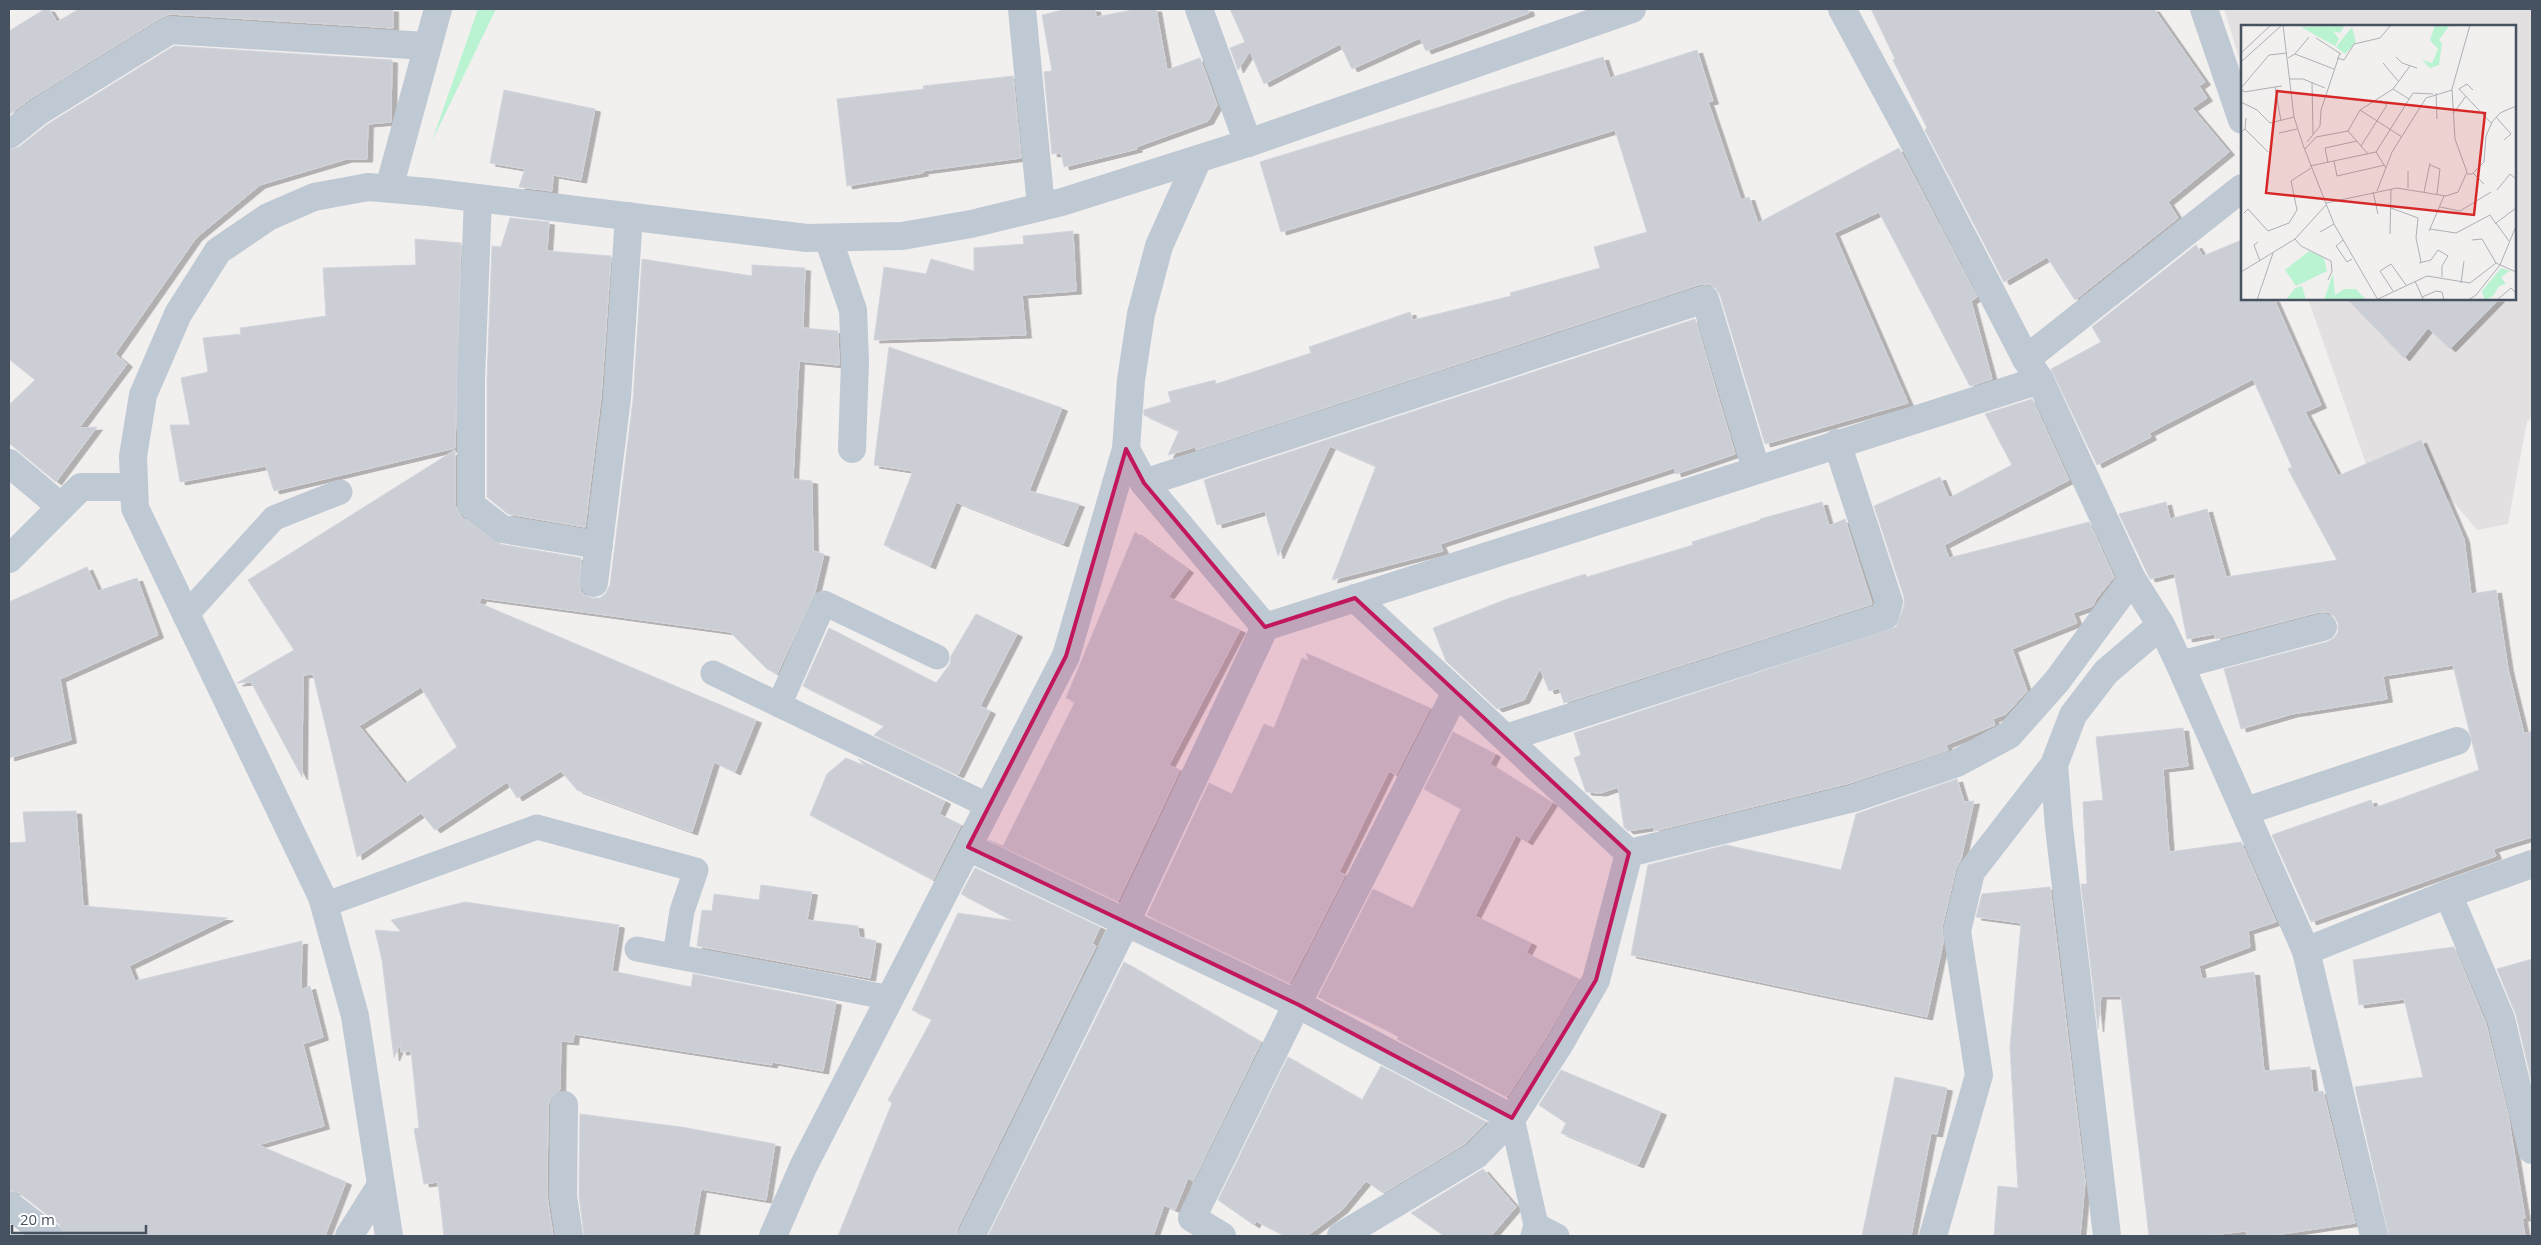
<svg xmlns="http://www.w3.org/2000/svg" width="2541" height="1245" font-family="'Open Sans',sans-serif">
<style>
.education{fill:#e3e0e1}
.green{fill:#baf3d2}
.building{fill:#cbced5;stroke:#d3d5dc;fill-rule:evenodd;filter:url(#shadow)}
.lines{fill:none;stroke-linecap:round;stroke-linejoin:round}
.service{stroke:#bfc9d3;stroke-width:25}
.minor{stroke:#bfc9d3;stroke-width:28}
.tertiary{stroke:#bfc9d3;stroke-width:28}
.marked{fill:#c2185b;fill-opacity:0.2;stroke:#c2185b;stroke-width:4;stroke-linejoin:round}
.inset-road{fill:none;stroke:#adb0b5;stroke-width:1}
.view{fill:#d62828;fill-opacity:0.15;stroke:#d62828;stroke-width:2.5}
.inset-edge{fill:none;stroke:#46525f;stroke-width:2.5}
</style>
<defs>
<filter id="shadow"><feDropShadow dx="5.5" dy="3" stdDeviation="0" flood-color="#0004"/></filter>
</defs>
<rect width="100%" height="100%" fill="#f2efef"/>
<polygon class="education" points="2224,9 2532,9 2532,418 2527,421 2508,524 2477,530 2450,498 2386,521 2308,299 2515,299 2515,26 2242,26 2242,67"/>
<polygon class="green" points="478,9 496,9 432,141"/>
<g class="building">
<polygon points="45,9 49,9 57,22 79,9 393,9 393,28 170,14 162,17 31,98 9,115 9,31"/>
<polygon points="1067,9 1095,9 1096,17 1137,9 1156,9 1167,70 1200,58 1217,105 1208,121 1136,147 1137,149 1064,167 1061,153 1052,154 1044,72 1052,71 1042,15"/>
<polygon points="1230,9 1528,9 1529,13 1426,51 1420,38 1352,69 1340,44 1264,84 1250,51 1238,70 1230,48 1245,42"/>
<polygon points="1871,9 2154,9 2205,82 2199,86 2207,98 2192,108 2229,152 2168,202 2178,218 2075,300 2047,257 2004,282 1925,130 1927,128 1893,60 1895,59"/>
<polygon points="174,46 392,60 391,122 368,124 367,159 347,159 260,185 196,238 115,354 127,364 79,428 97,427 56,482 9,443 9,405 35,380 9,359 9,150 19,147 48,124"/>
<polygon points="1697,50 1713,101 1708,102 1741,200 1749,197 1758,223 1899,148 1977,297 1971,301 1992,379 1970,386 1879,212 1834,233 1908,403 1765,444 1720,295 1715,287 1709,284 1701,284 1196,450 1195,447 1168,455 1179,431 1144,415 1144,410 1171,402 1168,392 1215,380 1216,384 1311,353 1309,347 1410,312 1413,320 1511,296 1510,293 1600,268 1594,247 1647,232 1615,130 1281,232 1260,162 1603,57 1610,78"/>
<polygon points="1013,76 1021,158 922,171 923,173 847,186 837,99 924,89 923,86"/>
<polygon points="504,90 595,109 581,180 553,175 552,191 519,187 525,169 490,163"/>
<polygon points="510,218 549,222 547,251 611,256 601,397 585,527 508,514 487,497 487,379 492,246 501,247"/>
<polygon points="1073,231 1076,291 1022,295 1026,335 874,340 884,267 926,274 931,259 974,271 974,248 1024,244 1023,236"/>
<polygon points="415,239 461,243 455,448 274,491 266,466 180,482 170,425 190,425 181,378 208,372 203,338 241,334 240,328 326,316 323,268 416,265"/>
<polygon points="2242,240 2242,299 2274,299 2321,405 2305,412 2338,476 2421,440 2464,539 2471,594 2496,590 2508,669 2524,734 2532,731 2532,837 2493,849 2496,856 2311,922 2272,835 2371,800 2374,808 2479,770 2453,665 2383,676 2387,699 2292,714 2241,729 2224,669 2327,642 2334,638 2338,632 2338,623 2334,616 2328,612 2319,612 2216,639 2214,634 2187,639 2174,573 2150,579 2119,514 2166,502 2170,519 2207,509 2226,577 2337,560 2288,469 2292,467 2253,379 2149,433 2151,437 2097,465 2051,369 2101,342 2092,327 2196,245 2203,256"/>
<path d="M642,259L752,276V265L805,268L803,328L838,331L839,365L799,361L793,479L812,481L813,551L824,554L815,592L777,674L767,669L730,632L481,598L479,603L756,720L735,772L714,762L692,832L577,790L561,771L517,798L507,782L435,830L421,813L357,857L313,674L303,675L302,777L251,682L237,683L294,650L248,580L455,450V505L461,517L499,544L581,558L580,590L584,595L592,598H600L606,593L610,585L633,400ZM421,687L457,747L405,784L359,726Z"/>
<polygon points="2347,299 2499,299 2450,349 2428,328 2404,358"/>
<polygon points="1695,319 1735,454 1676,474 1674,468 1440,544 1443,551 1332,580 1376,466 1330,446 1278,556 1265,511 1217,525 1204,480"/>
<polygon points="889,347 1062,408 1029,491 1079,504 1063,544 956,502 930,566 884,545 913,471 874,465"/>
<polygon points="2032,399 2069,480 1944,545 1949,558 2089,522 2114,577 2096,599 2093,606 2073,613 2077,623 2012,649 2027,691 2006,714 1993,719 1995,725 1946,745 1948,750 1850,783 1654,831 1654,827 1628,831 1624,827 1618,787 1601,793 1586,792 1574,758 1581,755 1574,733 1896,627 1904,606 1904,597 1874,506 1940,477 1949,498 2012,465 1985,414"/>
<polygon points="1822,502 1829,526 1845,519 1872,604 1564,703 1559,688 1549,691 1540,668 1524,700 1497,709 1446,661 1433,628 1507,599 1585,574 1587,577 1693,545 1692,542 1761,520 1760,519"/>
<polygon points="1135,532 1188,570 1168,597 1240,630 1169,765 1180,770 1118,901 989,840 1003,846 1075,702 1066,698"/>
<polygon points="87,567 98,591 137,578 158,635 60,679 71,740 9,758 9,602"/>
<polygon points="976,614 1017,634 980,706 990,711 958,775 874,735 884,726 803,686 829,628 936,683 950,664 951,656"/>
<polygon points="1306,653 1430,708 1396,775 1389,771 1339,872 1345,875 1290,983 1147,915 1209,783 1232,794 1264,724 1274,728 1302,658 1309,661"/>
<polygon points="2183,728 2188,766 2163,769 2169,852 2241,842 2276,922 2248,931 2250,947 2199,966 2202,979 2254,972 2264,1071 2310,1067 2313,1093 2323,1091 2355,1223 2269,1236 2247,1236 2246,1231 2202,1236 2149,1236 2121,996 2101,996 2098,1029 2081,884 2087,884 2083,802 2103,800 2096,737"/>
<polygon points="1453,732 1495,754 1490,764 1552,803 1527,842 1516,835 1475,916 1531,943 1526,953 1579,979 1546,1037 1507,1097 1397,1039 1399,1037 1383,1028 1318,997 1373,889 1413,908 1461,809 1424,789"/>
<polygon points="846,758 865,766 858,759 945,801 939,814 961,825 933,880 810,815 827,774"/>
<polygon points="1957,779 1964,802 1974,801 1961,859 1956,868 1942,927 1943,943 1927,1017 1631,955 1648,865 1726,845 1841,870 1856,814"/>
<polygon points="76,811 83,906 228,918 129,966 135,981 302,941 301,990 310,986 323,1037 303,1044 324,1126 258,1145 346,1182 325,1236 64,1236 59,1224 19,1193 9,1190 9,843 26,842 23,812"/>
<polygon points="975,868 1100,927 1092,944 1096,946 957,1229 956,1236 838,1236 892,1103 888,1100 932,1019 912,1010 958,913 1013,921 961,894"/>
<polygon points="761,885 812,892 807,920 858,926 859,937 876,941 870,978 697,946 702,910 712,911 714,894 759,900"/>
<polygon points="2050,887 2085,1182 2080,1236 1994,1236 1998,1186 2018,1188 2010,1048 2021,923 1976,917 1982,894"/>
<polygon points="465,902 619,925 612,971 691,987 693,974 836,1002 823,1071 772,1062 772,1065 574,1034 573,1042 561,1041 560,1090 551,1097 548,1105 547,1196 553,1236 444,1236 438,1182 424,1184 414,1129 419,1128 411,1051 401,1052 400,1044 394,1058 382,960 375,930 401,932 391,920"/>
<polygon points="2454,947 2486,1024 2508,1115 2525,1218 2522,1218 2525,1236 2389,1236 2355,1087 2423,1077 2404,999 2359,1005 2353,960"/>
<polygon points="2532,959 2532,1083 2516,1015 2497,969"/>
<polygon points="1124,962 1261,1042 1193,1181 1188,1178 1175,1210 1164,1205 1153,1236 988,1236"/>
<polygon points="1288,1057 1362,1100 1381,1066 1486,1122 1466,1143 1383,1193 1366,1181 1342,1210 1307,1236 1285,1236 1256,1221 1254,1225 1218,1200"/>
<polygon points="1561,1070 1661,1112 1638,1165 1561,1133 1566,1123 1539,1105"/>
<polygon points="1895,1077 1947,1088 1937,1134 1931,1133 1911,1236 1862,1236"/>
<polygon points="580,1114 681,1127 775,1144 766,1200 701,1189 693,1236 584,1236 579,1195"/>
<polygon points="1483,1169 1516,1207 1491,1236 1444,1236 1411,1213"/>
</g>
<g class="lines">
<g class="service">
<polyline points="185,616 274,518 340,492"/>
<polyline points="713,673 989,806"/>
<polyline points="779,705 824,603 937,657"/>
<polyline points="324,905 537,827 696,870 682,911 675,956"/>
<polyline points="637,949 891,998"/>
<polyline points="1512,1118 1536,1225 1533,1236"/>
<polyline points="1536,1225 1557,1236"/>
</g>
<g class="minor">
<polyline points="1022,9 1041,207"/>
<polyline points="1199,9 1248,143"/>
<polyline points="1842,9 1907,129 2026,359 2040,380 2132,579 2161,625 2180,665 2306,951 2374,1236"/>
<polyline points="2204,9 2242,120"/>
<polyline points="9,135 39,111 170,30 426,46"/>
<polyline points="389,188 438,9"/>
<polyline points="478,198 471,379 471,505 502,529 599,545"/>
<polyline points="828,238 853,310 855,361 852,449"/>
<polyline points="2026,359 2242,188"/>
<polyline points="1126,449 1144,483 1265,627 2040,380"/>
<polyline points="9,463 61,507"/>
<polyline points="1144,483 1705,299 1756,469"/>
<polyline points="9,559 81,487 134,487"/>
<polyline points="594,583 617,398 629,216"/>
<polyline points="1355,598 1629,853"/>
<polyline points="2180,665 2323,627"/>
<polyline points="1506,738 1885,616 1889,602 1837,443"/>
<polyline points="2054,765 2059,827 2107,1236"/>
<polyline points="2246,811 2457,741"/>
<polyline points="968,847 1297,1004 1512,1118"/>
<polyline points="2448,894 2501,1019 2532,1150"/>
<polyline points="2306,951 2448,894 2532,864"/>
<polyline points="564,1105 563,1196 569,1236"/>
<polyline points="9,1205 49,1236"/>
<polyline points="349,1236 381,1185"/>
<polyline points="773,1236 803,1167 1066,656 1126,449 1131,380 1141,314 1159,246 1198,159"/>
<polyline points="971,1236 1126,922 1265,627"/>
<polyline points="1222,1236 1192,1218 1297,1004 1456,692"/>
<polyline points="1341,1236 1476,1155 1512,1118 1559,1045 1596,980 1629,853 1854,798 1957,763 2009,735 2057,681 2132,579"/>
<polyline points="1933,1236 1979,1075 1957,931 1971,872 2054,765 2073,715 2106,672 2161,625"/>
</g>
<polyline class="tertiary" points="389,1236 355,1016 322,897 135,508 133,456 143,395 178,314 218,251 268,217 314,197 368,187 428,192 807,238 902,236 971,224 1062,202 1248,143 1632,9"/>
</g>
<path class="marked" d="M1126,449L1144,483L1265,627L1355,598L1629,853L1596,980L1512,1118L1297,1004L968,847L1066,656Z"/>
<g transform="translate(2241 25)">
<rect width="275" height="275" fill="#f2efef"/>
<path d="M104,0L99,8L92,6L98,14L94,21L60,2ZM194,0H209L198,15L201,18L198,40L189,43L181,35L191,38L197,24L189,15ZM111,2L115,17L104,29L95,22ZM68,226L83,233L86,246L55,261L44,245ZM260,243L269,246L260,252L265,259L258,261L252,271L244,275L241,266ZM92,248L94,270L103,264H115L125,275H83ZM61,261L65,275H45L54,263Z" fill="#baf3d2"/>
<path class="inset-road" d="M42,0L53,92L62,120L93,199L137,275M75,13L100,29M0,28L30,0M54,29L68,12M155,32L161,38L176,43M47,33L54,29L93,44M96,33L103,35L113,19L139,13L150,0M0,37L41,0M142,38L158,57M48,54H62L84,63M71,57L72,109M34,62L3,67L0,63L28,30L46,28M152,64L168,74M232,65L226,59L218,64L251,99M195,68L196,94M0,77L16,85L29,98L53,92M119,85L161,112M212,89L225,71M255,92L270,109L263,115M40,96L34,62L41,61M4,104L27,127M107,106L127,129M0,107L4,104L5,93M38,108L56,104M66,117L79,101L80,85L99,28M120,121L146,80L139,75M64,124L75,112L107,106L119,85L152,64L169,41M135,127L172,68L192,69M93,136L96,151L144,140M87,138L84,123L116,116M189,140L199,144L196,169M69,141L135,127L145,143M167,146V163M232,148L243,159M226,149H231L243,137L245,111L251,97L259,88L275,81M256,165L269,149L275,154M136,166L151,127L185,73L211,65M132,167L137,189M183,167L189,138M85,178L156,163L205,171L217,167L226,147L214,114L211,64L229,0M85,180L54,214L60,221L90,236L91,246L87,255M199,182L219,186L250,167M150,183L177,193L175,213L180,237M3,188L7,184L27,206L48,198L56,185L50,156L70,143M189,204L215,208L249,190L255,199M188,206L203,171M79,207L93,199M149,209L150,164M102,215L95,221L106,237L111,234M231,215L241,214L255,238M268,216L255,198L275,183M17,217L13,220L19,236M178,238L190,235L197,225L207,231L201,241V252M0,247L54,214M174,256L182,274M220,258L223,236M152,266L139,246L150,239L165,260M181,272L195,266L201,267L203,275M137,274L186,251L229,258L255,238L275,247M16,275L32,228M227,275L235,270L259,240L275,201M256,275L270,263L275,268"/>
<path class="view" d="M36,66L244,88L233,190L25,168Z"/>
<rect width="275" height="275" class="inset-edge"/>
</g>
<rect width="2541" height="1245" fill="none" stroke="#46525f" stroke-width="20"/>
<path d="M12 1225v8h134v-8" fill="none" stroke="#46525f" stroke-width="2.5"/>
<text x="20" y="1225" font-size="15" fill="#46525f" stroke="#ffffff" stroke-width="4" paint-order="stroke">20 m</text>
</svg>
